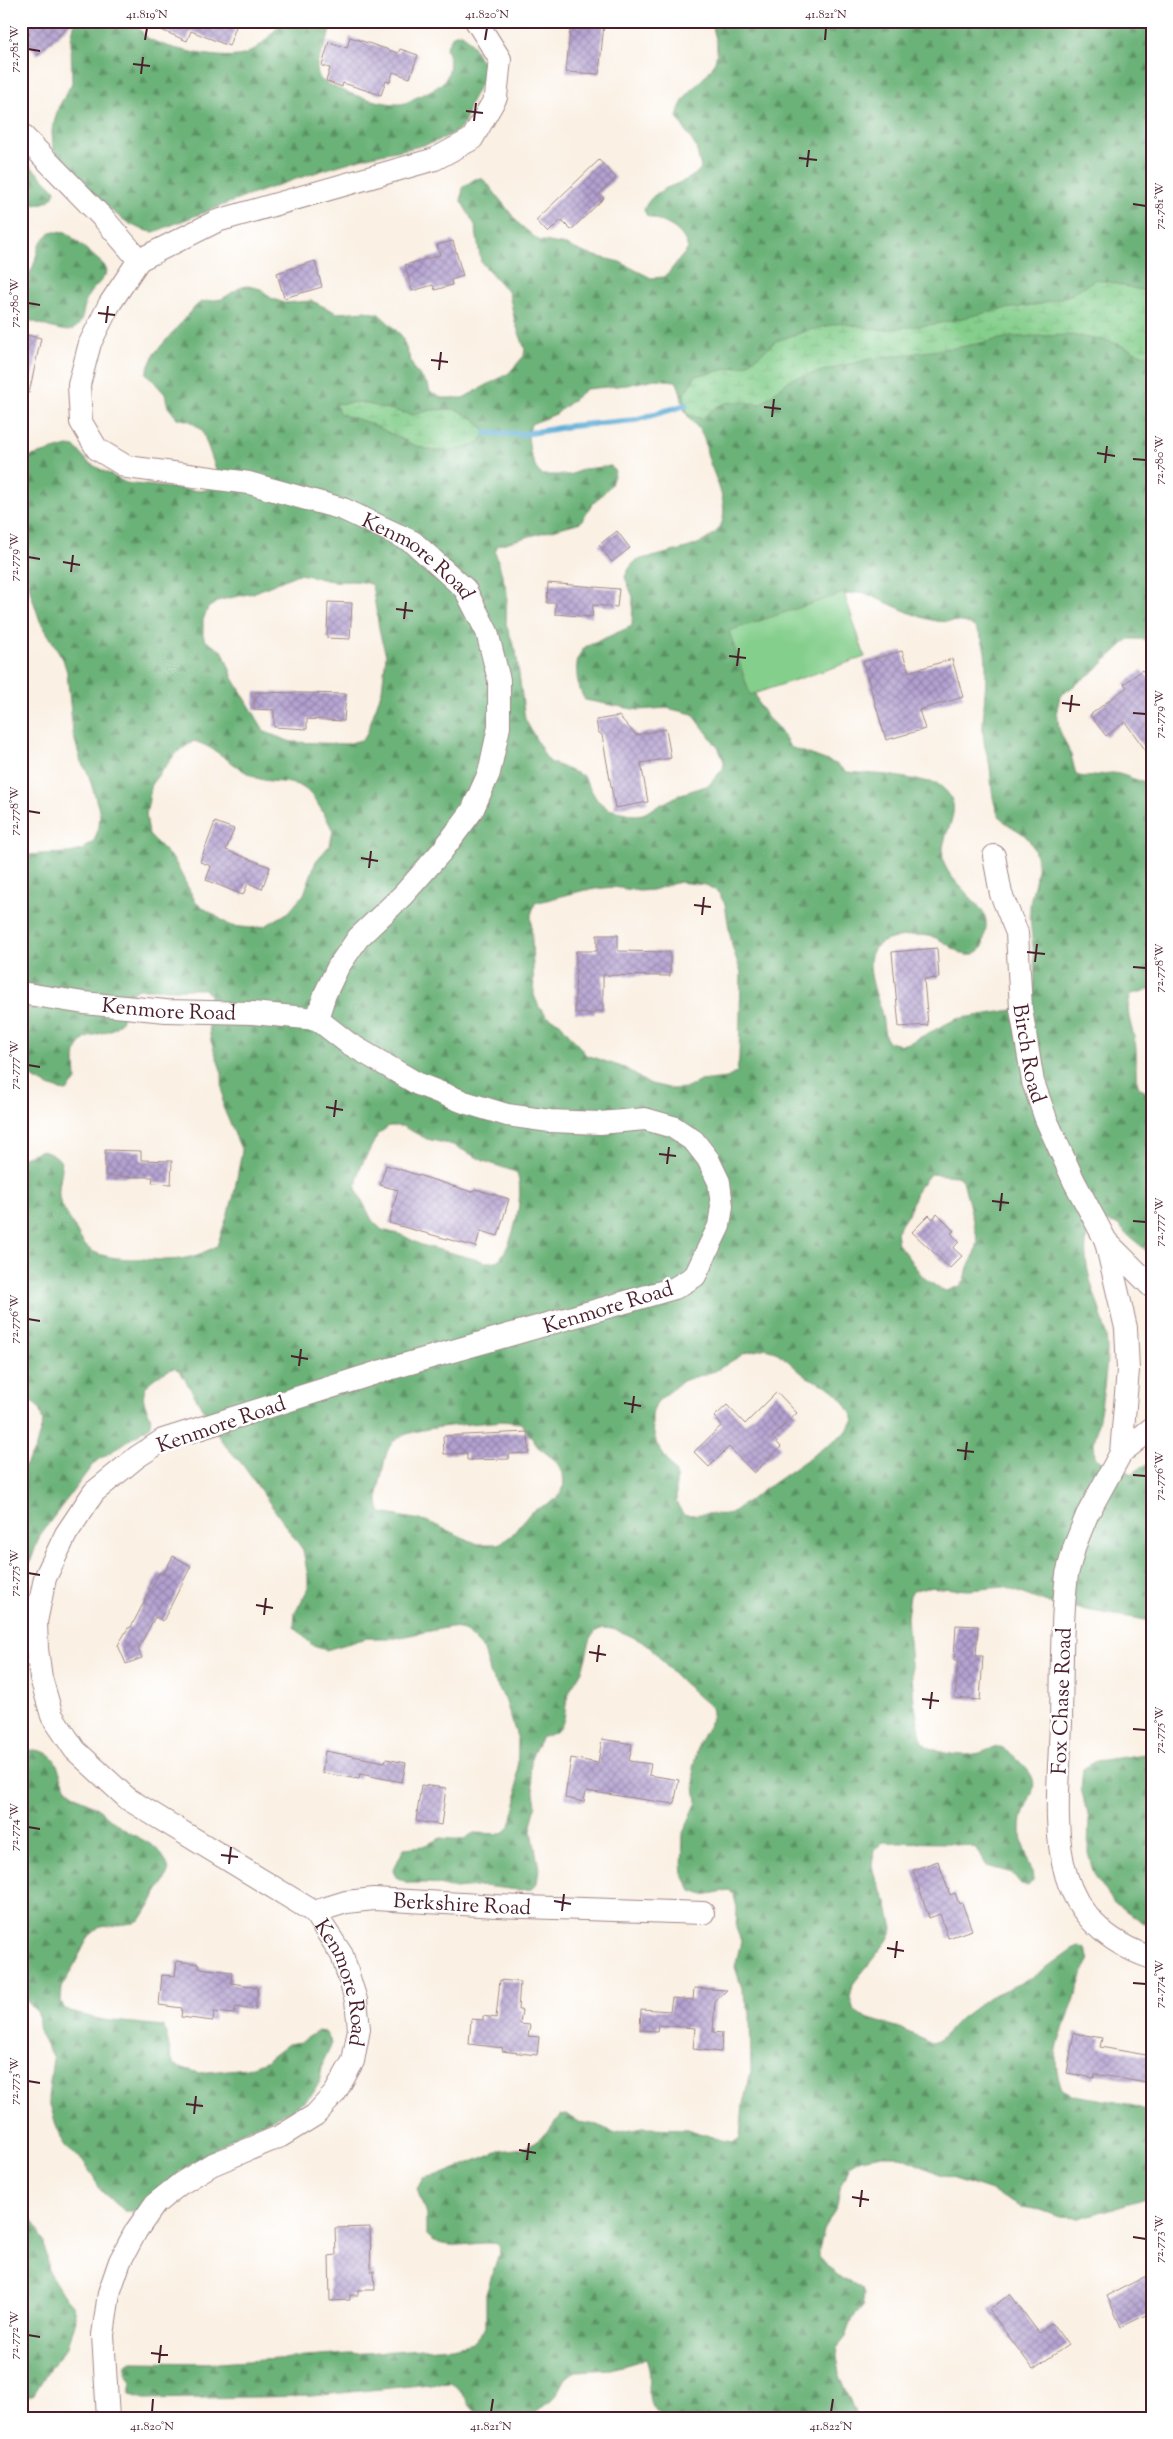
<svg xmlns="http://www.w3.org/2000/svg" width="1173" height="2439" font-family="'Sorts Mill Goudy',serif">
<style>
.forest{fill:url(#forest-firs);stroke:#5a6852;fill-rule:evenodd}
.wetland{fill:url(#wetland-marsh);stroke:#67775c}
.garden{fill:#84cf8c;stroke:#67775c}
.lines{fill:none;stroke-linecap:round;stroke-linejoin:round}
.stream{stroke:#59aad4;stroke-width:6}
.building{fill:url(#building-cross-hatch)}
.street-casing{stroke:#a28887;stroke-width:24}
.street{stroke:#fff;stroke-width:22}
.ticks{fill:none;stroke:#4a1f2b;stroke-width:2}
.labels{text-anchor:middle;stroke-width:5;stroke-linejoin:round;paint-order:stroke}
.street-label{font-size:21px;fill:#4a1f2b;stroke:#fff}
.neatline{fill:none;stroke:#4a1f2b;stroke-width:2}
.ticks-label{font-size:12px;text-anchor:middle;fill:#4a1f2b}
</style>
<defs>
<pattern id="forest-firs" width="22" height="20" patternUnits="userSpaceOnUse" patternTransform="scale(1.25)"><rect width="22" height="20" fill="#6bb278"/><path d="M5 1l3.5 6h-7zM16 11l3.5 6h-7z" fill="#5a9063"/></pattern>
<pattern id="wetland-marsh" width="20" height="14" patternUnits="userSpaceOnUse" patternTransform="scale(1.25)"><rect width="20" height="14" fill="#84cf8c"/><path d="M1 5h8M5 5V1M11 12h8M15 12V8" fill="none" stroke="#74b179"/></pattern>
<pattern id="building-cross-hatch" width="8" height="8" patternUnits="userSpaceOnUse" patternTransform="scale(1.25)"><rect width="8" height="8" fill="#b2a0d0"/><path d="M0 0l8 8M0 8l8-8" fill="none" stroke="#9382a9"/></pattern>
</defs>
<rect width="100%" height="100%" fill="#fff"/>
<filter id="ink" filterUnits="userSpaceOnUse"><feTurbulence type="fractalNoise" baseFrequency=".02" numOctaves="2"/><feDisplacementMap in="SourceGraphic" scale="10" xChannelSelector="R" yChannelSelector="G"/><feConvolveMatrix kernelMatrix="1 2 1 2 8 2 1 2 1" color-interpolation-filters="sRGB"/></filter>
<filter id="wash" filterUnits="userSpaceOnUse"><feTurbulence type="fractalNoise" baseFrequency=".0096" numOctaves="4" result="noise"/><feDisplacementMap in="SourceGraphic" scale="20" xChannelSelector="R" yChannelSelector="G"/><feGaussianBlur stdDeviation="1.12" result="paint"/><feColorMatrix in="noise" values="0 0 0 0 0 0 0 0 0 0 0 0 0 0 0 0 0 1.4 0 .05"/><feComposite in="paint" operator="in"/></filter>
<g filter="url(#wash)">
<rect width="100%" height="100%" fill="#faf0e3"/>
<g class="forest">
<path d="M75,21H135C139,27 143,35 149,39C168,49 227,62 246,54C263,46 271,34 283,21H333C329,28 329,37 326,44C320,59 312,65 321,80C338,91 378,104 398,104C404,105 413,99 419,96C444,85 456,77 446,48L453,35L460,33C470,39 471,42 476,52C478,57 482,61 484,65C488,79 474,92 470,104C465,119 466,128 448,136C421,150 389,150 360,159C290,179 222,205 154,232C118,229 81,178 56,153L53,146L52,131L58,108L72,83L71,40Z"/>
<path d="M710,21H1152V643L1142,639H1129L1094,671L1060,696L1057,709L1059,729L1071,755L1076,775C1089,780 1100,773 1113,773C1126,774 1139,784 1152,781V989L1132,994C1122,1011 1135,1031 1136,1049C1137,1063 1134,1074 1139,1088L1152,1095V1258C1143,1244 1127,1238 1119,1225L1106,1222L1088,1230C1077,1274 1107,1308 1107,1349C1107,1378 1100,1414 1094,1443L1095,1457L1100,1461L1132,1474L1152,1460V1621L1050,1604L1004,1587L968,1590L927,1587L915,1590L910,1595L907,1617L914,1701L922,1742C932,1753 960,1757 975,1754C984,1753 991,1747 1001,1747C1009,1751 1015,1757 1022,1764C1049,1789 1021,1797 1021,1829C1020,1848 1033,1863 1033,1881L1028,1886L1021,1884L1012,1873L987,1866L975,1848L969,1846L949,1843L883,1842L874,1852L872,1865L875,1878L887,1902L893,1929L887,1941L853,1984L850,1997L854,2011L869,2019L899,2028L932,2043L939,2041L960,2019L989,1997L1032,1978L1072,1949L1079,1946L1085,1949L1089,1961C1081,1974 1079,1986 1074,2001C1062,2036 1048,2050 1062,2089L1074,2095L1128,2104L1152,2112V2196L1080,2218L1060,2217L1041,2210L1021,2207L989,2190L942,2175L896,2155H882L861,2159L849,2166L841,2185L837,2205L824,2230L819,2249V2256L837,2276L856,2285L862,2289L864,2295L862,2308L853,2318L846,2337L837,2348L836,2354L839,2374L858,2418H664C637,2401 657,2382 646,2359L612,2369L576,2371L570,2374L565,2378L554,2398L537,2410L534,2418C513,2418 485,2424 471,2406C464,2397 459,2388 450,2382L311,2396L144,2399L131,2395V2382L125,2372L126,2365L132,2362L219,2363L452,2347L473,2342L486,2327V2294L500,2250L497,2244C474,2239 444,2255 426,2234V2215L417,2189L423,2178L443,2174L499,2151L526,2148L549,2131L560,2115L567,2114L578,2122L597,2125L616,2133L642,2128L688,2129L721,2140L734,2142L740,2138L743,2104L751,2072L750,2013L735,1967L741,1941L736,1928L737,1908L734,1895L729,1890L704,1895L691,1891L682,1873L683,1833L697,1802L693,1768L699,1743L712,1719V1712L710,1706C691,1690 673,1675 658,1656C649,1644 637,1639 624,1633C585,1617 592,1645 582,1670C578,1678 572,1685 569,1693C561,1716 571,1729 542,1737L532,1755L530,1770L536,1805L531,1826L539,1869L537,1883L532,1889L518,1890L484,1886L456,1889L429,1883H408L396,1877L393,1871L404,1848L423,1846L441,1838L462,1840L474,1833L500,1834L506,1831L510,1826L517,1800L518,1740L505,1699L491,1676L484,1650L464,1630L450,1627L395,1638H367L326,1650L313,1646L294,1627L295,1613L308,1589V1576L303,1550L242,1464L223,1443L180,1371L174,1368C161,1374 140,1382 144,1401C146,1412 154,1414 149,1427L94,1463L40,1535L23,1582L21,1593V1472L35,1450L43,1422L39,1408L28,1398L21,1396V1158L43,1150C74,1161 57,1173 59,1197C60,1205 67,1214 71,1221C75,1228 79,1237 84,1244C95,1259 126,1259 143,1259C173,1261 189,1261 217,1246L233,1199L242,1151L223,1107L222,1073L211,1041L209,1028L210,995L205,989H139C122,995 129,1008 121,1021C111,1039 81,1028 76,1053C74,1061 76,1072 76,1080L67,1091C56,1091 29,1078 21,1068V855L69,853L82,850L94,841L99,827L100,813L88,773L81,762L73,733L67,672L63,659L40,621L31,594L21,546V459L68,446L75,447L89,463L126,483L201,491L208,489L212,483L216,469L202,430L190,421L177,418L168,407L165,394L146,373L154,354L195,307L201,302L222,299L241,287L248,286L261,289L271,298L284,303L312,301L337,313L365,311L379,314L401,335L414,369L428,385L430,392L442,398H463L509,373L524,356L525,349L515,322L509,293L481,262L475,225L461,201L463,187L475,179L481,178L487,183L519,224L538,240L566,245L587,254L620,262L651,278L665,277L688,249C683,228 666,223 647,216L644,210C654,183 688,187 701,168L696,147L677,117C685,76 735,79 710,21ZM655,379L676,381C682,391 681,403 686,413C691,422 701,429 704,438C706,444 706,450 708,457C714,477 735,513 716,532C703,546 678,550 660,555C640,560 634,556 625,577L633,597L632,626L585,647C572,659 576,686 585,700L638,710L667,708L693,714L719,749L724,762L723,769L709,785L681,794L643,814L635,815L608,809L597,800L583,776L550,762L545,756L525,719L516,651L506,625L507,592L495,551L498,545L581,522L591,506L611,485L615,472L611,466L584,469L570,475H542L537,470L530,452L528,437L531,424L556,414L586,389L627,385ZM298,574C311,575 321,580 333,581C348,582 358,579 372,585L380,634L386,655L382,690L366,736L361,740L347,744L291,742L265,732L233,678L223,652L206,641L203,635V620L208,608L220,600L253,593ZM862,592C886,601 911,616 936,621C949,623 967,618 976,629C996,652 979,713 984,741C985,750 989,759 990,767C992,784 991,800 999,815C1008,831 1029,827 1036,856C1041,872 1030,892 1030,908C1029,934 1044,990 1025,1008L956,1019L909,1043L901,1045L888,1042C883,1034 884,1025 882,1016C879,999 860,960 877,946C888,936 923,932 936,938C946,942 956,952 966,955C973,956 978,951 983,947C983,939 987,929 986,921C985,904 947,882 943,859C939,829 973,807 936,783L888,775L847,772L836,764L790,747L779,729L767,717L759,705L739,646L836,596ZM194,741C218,748 234,768 257,778C272,784 292,779 305,789C314,795 329,822 333,831L330,845L316,861L304,894L289,912L265,926L251,928L231,926L196,903L174,860L149,835L146,815L152,783L177,752ZM679,882L706,885L718,892L725,904L732,946L741,973L739,1058L737,1072L727,1078L700,1081L687,1088L673,1089L647,1083L625,1068L586,1055L560,1023L548,1017L539,1007L534,995L531,915L535,903L585,890L613,887L639,891L652,890ZM389,1126H402L427,1139L453,1145L484,1161L516,1172C526,1189 514,1242 501,1257C497,1262 492,1262 486,1262L421,1245L402,1235L382,1230L372,1220L356,1189L359,1170L378,1134ZM930,1174L957,1176L963,1180L978,1241L975,1254L968,1267L965,1280L960,1286L946,1291L940,1289L923,1277L898,1244L896,1232L908,1214L917,1190ZM767,1348C784,1354 793,1367 807,1377C813,1380 819,1382 825,1385C840,1392 847,1405 854,1420L846,1432L731,1513C719,1516 714,1513 703,1514C695,1514 690,1516 683,1514L676,1502V1474L657,1445L652,1426V1414L657,1402L682,1381L715,1371L745,1353ZM502,1421L521,1423L538,1447L555,1460L563,1473L564,1487L557,1499L531,1512L511,1536L499,1544H478L426,1521L381,1513C375,1502 379,1485 382,1473C384,1463 386,1448 394,1441C409,1426 479,1424 502,1421Z"/>
<path d="M21,157L55,190C53,201 46,202 36,205L21,197Z"/>
<path d="M51,232H66L104,265L107,271C103,282 91,288 87,298C83,307 84,317 79,324C70,340 35,320 21,318V278C35,276 35,255 40,244C43,239 47,236 51,232Z"/>
<path d="M35,1750C65,1754 53,1775 72,1793C79,1799 90,1803 98,1809C107,1815 115,1824 125,1830C146,1843 160,1844 169,1869L164,1882L141,1919L134,1923L100,1927L89,1936L62,1988L61,2001L64,2008L70,2012L103,2020L163,2026C169,2039 168,2052 174,2065L199,2073L247,2068L266,2061L288,2044L301,2042L318,2031L325,2032L332,2043L323,2062L319,2083L312,2095L288,2112L242,2132L180,2171L138,2211H125L102,2192L84,2162L67,2149L60,2138L48,2098L53,2058L40,2033L38,2013L21,1995V1751Z"/>
<polygon points="1152,1753 1152,1928 1114,1903 1094,1874 1088,1853 1089,1818 1081,1789 1083,1769 1096,1761"/>
<polygon points="21,2203 39,2230 44,2243 48,2271 63,2295 73,2306 76,2320 68,2347 49,2369 34,2394 21,2400"/>
</g>
<g class="wetland">
<path d="M1096,279L1141,290L1152,289V358L1112,342L1071,335L1010,337L961,347L870,359L791,379L761,404C734,401 722,398 702,419L687,414L684,394L695,376L747,365L776,341L809,330L841,323L883,330L936,324L998,310L1041,304L1068,296Z"/>
<polygon points="359,402 413,415 431,410 455,409 475,419 486,433 478,444 453,451 434,451 416,446 367,422 340,414 335,404"/>
</g>
<polygon class="garden" points="844,593 865,657 750,695 729,631"/>
<g class="lines">
<polyline class="stream" points="486,433 525,434 571,426 635,420 686,405"/>
</g>
<g id="blocks">
<g class="building">
<polygon points="21,21 74,21 38,55 24,40 30,34 21,25"/>
<polygon points="140,21 238,21 229,46 191,31 187,41"/>
<polygon points="571,21 604,24 599,74 566,72"/>
<polygon points="350,37 398,53 400,49 418,55 410,78 393,72 390,82 386,81 381,95 343,83 342,87 326,81 330,68 322,66 329,42 347,48"/>
<polygon points="599,160 616,178 599,194 604,198 571,230 561,220 548,233 536,220"/>
<polygon points="453,241 463,276 451,280 452,285 435,290 433,285 412,291 405,265 440,255 437,245"/>
<polygon points="315,261 322,287 284,298 277,273"/>
<polygon points="21,334 41,338 29,393 21,392"/>
<polygon points="617,531 630,548 612,562 599,545"/>
<polygon points="548,583 619,589 617,607 593,605 592,617 555,614 556,603 547,603"/>
<polygon points="328,602 352,603 350,639 327,638"/>
<polygon points="902,651 909,672 952,659 963,697 919,710 925,729 886,740 863,662"/>
<polygon points="1142,670 1152,682 1152,759 1125,722 1106,736 1090,715 1127,687 1124,684"/>
<polygon points="255,692 346,694 344,721 307,719 307,729 274,727 274,710 254,709"/>
<polygon points="619,716 636,735 666,729 671,758 641,763 648,802 615,808 602,735 598,732 596,720"/>
<polygon points="215,822 234,829 226,850 270,867 262,889 248,883 243,895 206,880 211,866 200,862"/>
<polygon points="597,935 618,935 618,951 670,952 670,976 603,975 603,1011 595,1011 594,1014 575,1013 576,951 597,951"/>
<polygon points="937,948 939,978 924,979 928,1025 899,1027 892,952"/>
<polygon points="105,1150 141,1151 141,1160 172,1161 171,1184 152,1183 153,1177 105,1176"/>
<polygon points="386,1165 472,1192 475,1189 509,1199 498,1236 480,1231 476,1247 389,1223 398,1190 380,1185"/>
<polygon points="937,1214 954,1231 951,1233 959,1242 953,1248 962,1256 950,1268 912,1232 929,1215 933,1219"/>
<polygon points="777,1392 797,1413 772,1437 781,1447 754,1473 729,1447 709,1467 694,1452 722,1425 714,1417 727,1405 745,1424"/>
<polygon points="528,1432 529,1453 509,1454 509,1459 467,1460 467,1453 444,1454 443,1436"/>
<polygon points="173,1556 191,1566 163,1621 155,1617 138,1649 142,1658 126,1664 118,1645 128,1628 131,1627 159,1573 163,1575"/>
<polygon points="956,1625 978,1626 976,1656 983,1656 980,1700 955,1698 958,1660 954,1660"/>
<polygon points="602,1739 632,1744 629,1761 651,1764 649,1775 679,1780 674,1804 586,1791 584,1802 565,1798 571,1758 598,1763"/>
<polygon points="325,1751 385,1762 386,1759 406,1763 402,1782 360,1774 359,1779 322,1773"/>
<polygon points="421,1785 446,1788 441,1825 416,1821"/>
<polygon points="938,1861 950,1895 955,1893 959,1904 962,1903 972,1930 948,1938 940,1914 929,1918 913,1870"/>
<polygon points="177,1961 199,1964 199,1968 232,1972 231,1983 258,1987 255,2010 235,2007 234,2014 214,2012 213,2021 181,2017 182,2008 159,2005 162,1975 175,1976"/>
<polygon points="500,1980 520,1982 518,2010 522,2010 520,2024 530,2025 528,2036 539,2037 537,2055 502,2051 503,2048 469,2044 471,2019 483,2020 483,2016 496,2018"/>
<polygon points="694,1988 727,1990 715,2001 713,2032 722,2033 721,2052 693,2049 695,2028 658,2025 657,2031 640,2030 641,2009 670,2011 672,1998 693,2000"/>
<polygon points="1074,2033 1102,2038 1100,2047 1152,2056 1152,2084 1095,2074 1094,2078 1067,2073"/>
<polygon points="370,2227 371,2271 374,2271 375,2290 358,2290 358,2295 350,2295 350,2300 330,2301 329,2256 336,2255 335,2228"/>
<polygon points="1152,2273 1152,2312 1121,2327 1107,2296"/>
<polygon points="1010,2294 1039,2333 1052,2323 1068,2345 1033,2369 989,2310"/>
</g>
</g>
</g>
<g filter="url(#ink)">
<use href="#blocks" fill-opacity="0" stroke="#a28887" stroke-width="1"/>
<g class="lines">
<g class="street-casing">
<g id="street">
<polyline points="21,134 104,219 139,260 217,221 435,159 472,139 496,97 500,59 476,21"/>
<path id="s1" d="M139,260L109,305L90,343L79,385L81,422L97,449L127,467L249,483L343,509L413,542L465,589L487,632L499,680V727L489,773L472,811L442,851L403,895L358,938L338,967L325,994L317,1019"/>
<path id="s2" d="M994,856L1001,894L1017,933L1021,1009L1033,1082L1046,1119L1074,1181L1106,1241L1152,1287"/>
<path id="s3" d="M21,993L84,1003L166,1011L252,1013L317,1019L348,1043L418,1084L464,1102L507,1115L550,1121L600,1123L645,1119L673,1127L694,1141L708,1159L719,1182L722,1206L719,1226L695,1276L675,1288L382,1371L163,1440L137,1457L94,1492L66,1534L45,1578L36,1622L37,1649L41,1678L52,1716L75,1750L128,1799L314,1912L342,1955L356,2000L359,2029L353,2061L335,2093L315,2115L281,2136L211,2165L180,2184L155,2204L136,2231L120,2261L109,2293L103,2335L108,2418"/>
<polyline points="1106,1242 1126,1328 1128,1370 1121,1453"/>
<path d="M1152,1428L1121,1453L1087,1515L1075,1545L1067,1574C1061,1623 1062,1673 1061,1722C1058,1818 1038,1919 1152,1958"/>
<path id="s4" d="M314,1912L346,1902L374,1899L497,1906L703,1913"/>
</g>
</g>
<use href="#street" class="street"/>
</g>
</g>
<path class="ticks" d="M145,40L147,28M485,40L487,28M825,40L826,28M28,49L40,51M133,64L150,66M141,74L143,57M466,111L483,113M474,121L476,103M799,158L817,160M807,167L809,150M1133,204L1146,206M28,303L40,305M98,313L115,315M106,323L108,306M431,360L448,362M439,370L441,352M764,407L781,409M772,417L774,399M1097,453L1115,456M1133,459L1146,460M1105,463L1107,446M28,557L40,559M63,562L80,565M71,572L73,555M396,609L413,611M404,619L406,602M729,656L746,658M737,666L739,648M1062,703L1080,705M1070,712L1072,695M1133,713L1146,714M28,811L40,813M361,858L378,861M369,868L371,851M694,905L711,907M702,915L704,897M1027,952L1045,954M1035,962L1037,944M1133,967L1146,968M28,1065L40,1067M326,1107L343,1110M334,1117L336,1100M659,1154L676,1156M667,1164L669,1147M992,1201L1009,1203M1000,1211L1002,1193M1133,1221L1146,1222M28,1319L40,1321M291,1356L308,1359M299,1366L301,1349M624,1403L641,1406M632,1413L634,1396M957,1450L974,1452M965,1460L967,1442M1133,1475L1146,1476M28,1573L40,1575M256,1605L273,1608M264,1615L266,1598M589,1652L606,1655M597,1662L599,1645M922,1699L939,1701M930,1709L932,1692M1133,1729L1146,1730M28,1827L40,1829M221,1855L238,1857M229,1864L231,1847M554,1901L571,1904M562,1911L564,1894M887,1948L904,1951M895,1958L897,1941M1133,1983L1146,1984M28,2081L40,2083M186,2104L203,2106M194,2114L196,2096M519,2150L536,2153M527,2160L529,2143M852,2197L869,2200M860,2207L862,2190M1133,2237L1146,2239M28,2335L40,2337M151,2353L168,2355M159,2363L161,2345M152,2412L153,2399M491,2412L493,2399M831,2412L833,2399"/>
<g class="labels">
<g class="street-label">
<text dy="7" stroke="none"><textPath href="#s1" startOffset="554">Kenmore Road</textPath></text>
<text dy="7" stroke="none"><textPath href="#s3" startOffset="149">Kenmore Road</textPath></text>
<text dy="7" stroke="none"><textPath href="#s2" startOffset="202">Birch Road</textPath></text>
<text transform="translate(608 1307) rotate(-17)" y="7">Kenmore Road</text>
<text transform="translate(221 1424) rotate(-19)" y="7">Kenmore Road</text>
<text transform="translate(1061 1701) rotate(-88)" y="7">Fox Chase Road</text>
<text dy="7" stroke="none"><textPath href="#s4" startOffset="150">Berkshire Road</textPath></text>
<text dy="7" stroke="none"><textPath href="#s3" startOffset="2146">Kenmore Road</textPath></text>
</g>
</g>
<rect width="1173" height="2439" fill="none" stroke="#fff" stroke-width="55"/>
<rect x="28" y="28" width="1118" height="2384" class="neatline"/>
<g class="ticks-label">
<text x="147" y="18">41.819°N</text>
<text x="487" y="18">41.820°N</text>
<text x="826" y="18">41.821°N</text>
<text transform="translate(14 49) rotate(-90)" y="4">72.781°W</text>
<text transform="translate(1159 206) rotate(-90)" y="4">72.781°W</text>
<text transform="translate(14 303) rotate(-90)" y="4">72.780°W</text>
<text transform="translate(1159 460) rotate(-90)" y="4">72.780°W</text>
<text transform="translate(14 557) rotate(-90)" y="4">72.779°W</text>
<text transform="translate(1159 714) rotate(-90)" y="4">72.779°W</text>
<text transform="translate(14 811) rotate(-90)" y="4">72.778°W</text>
<text transform="translate(1159 968) rotate(-90)" y="4">72.778°W</text>
<text transform="translate(14 1065) rotate(-90)" y="4">72.777°W</text>
<text transform="translate(1159 1222) rotate(-90)" y="4">72.777°W</text>
<text transform="translate(14 1319) rotate(-90)" y="4">72.776°W</text>
<text transform="translate(1159 1476) rotate(-90)" y="4">72.776°W</text>
<text transform="translate(14 1573) rotate(-90)" y="4">72.775°W</text>
<text transform="translate(1159 1730) rotate(-90)" y="4">72.775°W</text>
<text transform="translate(14 1827) rotate(-90)" y="4">72.774°W</text>
<text transform="translate(1159 1984) rotate(-90)" y="4">72.774°W</text>
<text transform="translate(14 2081) rotate(-90)" y="4">72.773°W</text>
<text transform="translate(1159 2239) rotate(-90)" y="4">72.773°W</text>
<text transform="translate(14 2335) rotate(-90)" y="4">72.772°W</text>
<text x="152" y="2430">41.820°N</text>
<text x="491" y="2430">41.821°N</text>
<text x="831" y="2430">41.822°N</text>
</g>
</svg>
